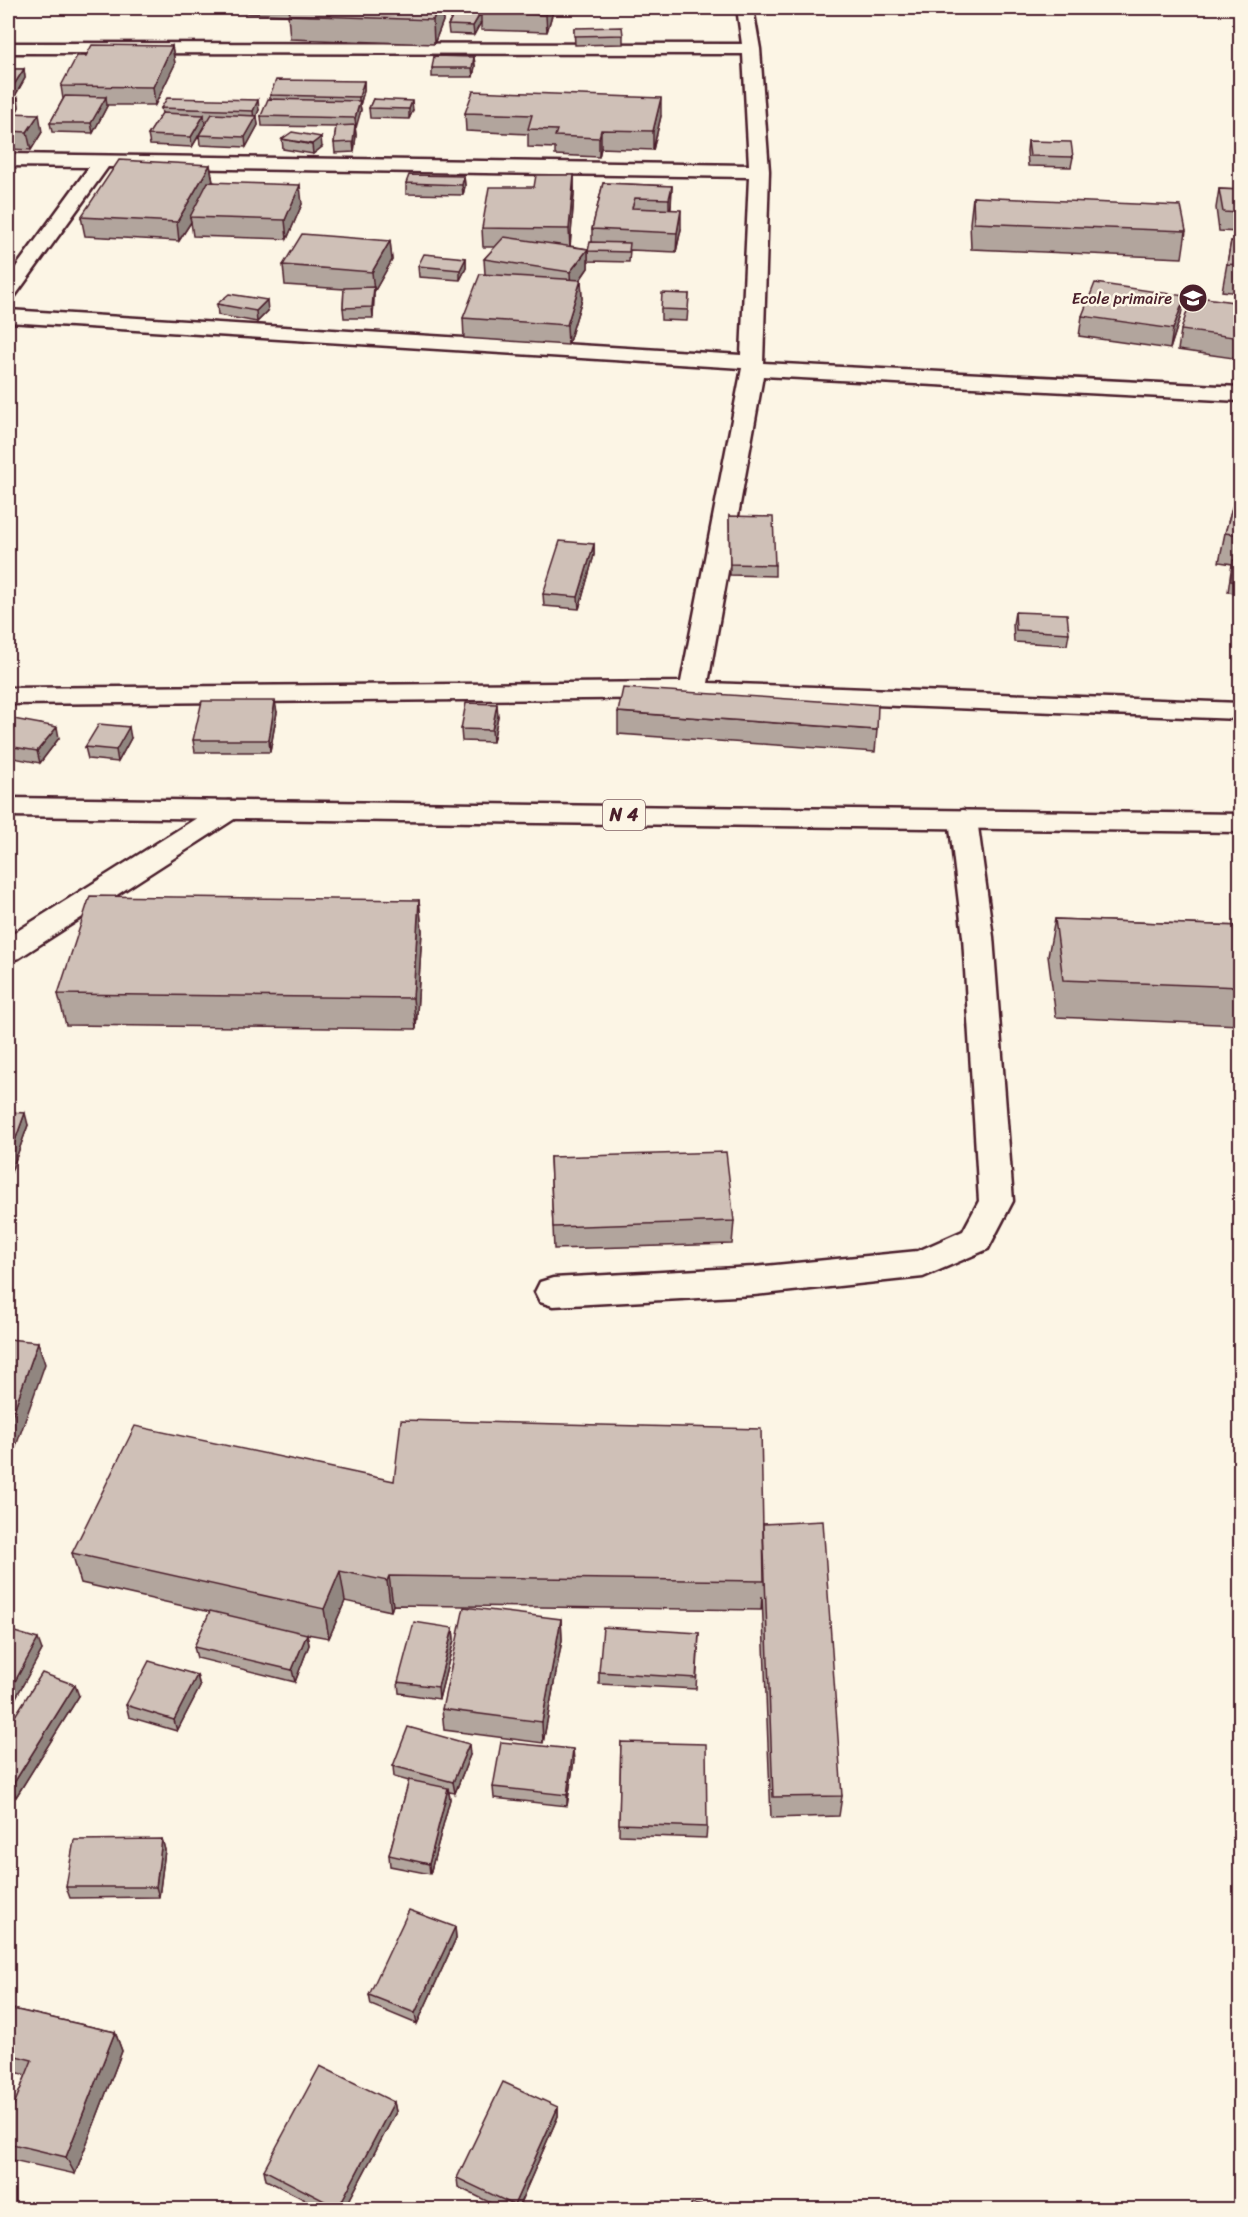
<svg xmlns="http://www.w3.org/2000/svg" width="1248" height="2217" font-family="Sriracha,sans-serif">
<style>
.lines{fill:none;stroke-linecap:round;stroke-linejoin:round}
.minor-casing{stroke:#4a1f2b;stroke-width:5}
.highway-casing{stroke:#4a1f2b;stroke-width:5}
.minor{fill:#fcf5e5;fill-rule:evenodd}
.highway{fill:#fcf5e5;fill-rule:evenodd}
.wall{fill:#b2a59d;stroke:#4a1f2b;stroke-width:1.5}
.shaded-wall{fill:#918680;stroke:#4a1f2b;stroke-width:1.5}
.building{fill:#cfc0b7;stroke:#4a1f2b;stroke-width:1.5}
.labels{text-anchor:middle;stroke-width:5;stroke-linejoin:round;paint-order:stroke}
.far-poi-label{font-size:16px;fill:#4a1f2b;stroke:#fcf5e5;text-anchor:end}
.shield{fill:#fcf5e5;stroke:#7f5f63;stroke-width:1.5}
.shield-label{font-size:18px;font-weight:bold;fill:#4a1f2b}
</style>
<rect width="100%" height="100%" fill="#fcf5e5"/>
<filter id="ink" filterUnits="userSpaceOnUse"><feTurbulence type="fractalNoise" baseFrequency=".0167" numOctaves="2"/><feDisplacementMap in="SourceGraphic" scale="12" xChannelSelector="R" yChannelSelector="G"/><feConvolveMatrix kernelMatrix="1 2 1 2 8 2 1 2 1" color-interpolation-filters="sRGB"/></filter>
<g filter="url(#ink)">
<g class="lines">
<g class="minor-casing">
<g id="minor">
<polygon points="737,8 753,8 760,49 769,171 763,363 1240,387 1240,401 763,376 708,683 1240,703 1240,719 693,698 8,704 8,688 681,682 742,368 8,322 8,310 741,355 749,177 108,167 15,296 8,298 8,278 89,167 8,166 8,154 749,165 743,54 8,53 8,43 742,44"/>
<polygon points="229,801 239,804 243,810 239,816 19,958 8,961 8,937 219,804"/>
<polygon points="963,810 973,813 977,819 993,937 1013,1201 988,1249 923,1277 754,1295 553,1306 540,1302 535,1292 540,1282 553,1278 754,1267 918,1251 963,1231 979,1201 963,937 949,819 953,813"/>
</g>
</g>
<g class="highway-casing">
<polygon id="highway" points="8,798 1240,814 1240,832 8,816"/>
</g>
<use href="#minor" class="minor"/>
<use href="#highway" class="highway"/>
</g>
<g class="wall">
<polygon points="214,8 448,8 434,44 290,39 288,15 215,12"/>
<polygon points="458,8 554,8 547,32 481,30 481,22 474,35 449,34 448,25"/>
<polygon points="574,28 623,35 623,44 575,45"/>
<polygon points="172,46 175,64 155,105 107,105 107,106 93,133 52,132 50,123 63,99 61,86 86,56"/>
<polygon points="474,57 475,66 473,77 432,77 432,68"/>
<polygon points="8,69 24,69 25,78 14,98 18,98 19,107 16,113 42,132 31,150 8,149"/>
<polygon points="364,81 364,91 360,105 361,110 355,128 356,135 354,152 335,153 334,143 336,127 262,126 261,116 270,99 270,95"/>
<polygon points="373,99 413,110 409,119 370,118 369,108"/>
<polygon points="161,108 259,110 256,116 258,125 246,147 200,145 199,135 203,129 192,147 150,145 148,135 162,114"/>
<polygon points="465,113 661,116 653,150 601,148 599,157 555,155 555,148 528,147 528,134 466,131"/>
<polygon points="282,139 322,147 313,154 283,149"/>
<polygon points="1028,141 1073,157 1071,167 1028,166 1027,151"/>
<polygon points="210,165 213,182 302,204 287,239 193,236 191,222 179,241 85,236 81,217"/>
<polygon points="574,175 574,194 570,246 588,249 588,268 580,280 581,280 582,299 568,345 464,338 463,318 485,274 484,259 495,247 483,247 482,228 534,187"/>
<polygon points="464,176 465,186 463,195 406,194 406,183"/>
<polygon points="603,183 672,186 671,209 681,229 676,252 630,250 629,262 588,261 588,251 592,242 592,229"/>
<polygon points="1219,189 1240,190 1240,232 1219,231 1216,208"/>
<polygon points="973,197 1186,231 1182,258 971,249 970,223"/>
<polygon points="390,241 392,260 374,292 373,318 344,318 343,308 344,289 285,285 283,265"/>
<polygon points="1231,241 1240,242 1240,293 1222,291"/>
<polygon points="466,258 466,268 460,280 419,277 418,266"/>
<polygon points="689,294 687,321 661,320 661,309"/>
<polygon points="1240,303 1240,359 1178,350 1181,330"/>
<polygon points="217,304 268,311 257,322 218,315"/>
<polygon points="1181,315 1170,349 1079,336 1082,316"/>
<polygon points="1240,481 1240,594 1228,592 1232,564 1219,562 1225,533"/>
<polygon points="729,516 775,565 775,576 730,575"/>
<polygon points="594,544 594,555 579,609 544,606 543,594"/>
<polygon points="1015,612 1069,633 1067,645 1014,642 1013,624"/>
<polygon points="277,712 270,752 195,752 193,740"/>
<polygon points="618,712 877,730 875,752 618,734"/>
<polygon points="498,716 493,742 462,741 461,729"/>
<polygon points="8,719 59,738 40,763 8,757"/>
<polygon points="131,738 118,762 88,759 85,747"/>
<polygon points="419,900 422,931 416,1029 66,1025 58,994"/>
<polygon points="1055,919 1240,926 1240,1025 1056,1017 1048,956"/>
<polygon points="8,1112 28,1125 11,1172 8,1172"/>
<polygon points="550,1157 734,1221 732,1244 554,1249"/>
<polygon points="394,1481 763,1524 842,1796 839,1816 771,1818 762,1596 761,1610 393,1605 391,1611 345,1601 329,1638 307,1634 309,1645 295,1682 197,1658 194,1647 210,1612 81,1583 72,1553"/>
<polygon points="561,1619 562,1640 543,1743 444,1730 442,1709"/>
<polygon points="453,1628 454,1640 439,1699 399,1693 398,1682"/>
<polygon points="8,1630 42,1650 9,1710 12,1720 79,1696 16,1797 8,1793"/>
<polygon points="699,1633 696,1689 599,1684 599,1672"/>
<polygon points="197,1675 200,1687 177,1731 129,1717 126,1705"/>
<polygon points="621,1742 707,1827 706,1838 619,1835"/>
<polygon points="470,1755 455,1793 449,1792 450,1799 430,1874 390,1866 389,1855 409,1781 394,1777 393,1766"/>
<polygon points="574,1760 567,1806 494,1798 493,1787"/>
<polygon points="162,1839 165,1850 159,1897 70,1898 66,1887"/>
<polygon points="455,1927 456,1938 417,2024 371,2005 369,1995"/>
<polygon points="8,2008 115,2032 122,2051 75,2174 8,2159 8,2120 26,2075 8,2070"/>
<polygon points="394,2102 396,2112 344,2210 325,2210 266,2180 264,2170"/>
<polygon points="558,2107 558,2116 517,2210 505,2210 458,2187 457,2178"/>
</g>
<g class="shaded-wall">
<polygon points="437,8 448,8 434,44 433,20"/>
<polygon points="548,8 554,8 547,32 546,15"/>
<polygon points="481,13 481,22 474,35 473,26"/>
<polygon points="172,46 175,64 155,105 153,87"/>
<polygon points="474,57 475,66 473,77 472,68"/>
<polygon points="24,69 25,78 12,101 10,91"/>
<polygon points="364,81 364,91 360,105 361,110 356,128 355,118 359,102 359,97"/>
<polygon points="106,97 107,106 93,133 91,123"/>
<polygon points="18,98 19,107 11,123 9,114"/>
<polygon points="661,98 661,116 653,150 653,131"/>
<polygon points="258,100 259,110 255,119 257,116 258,125 246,147 245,137 254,121 253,111"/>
<polygon points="412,101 413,110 409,119 409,109"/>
<polygon points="39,114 42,132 31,150 27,132"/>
<polygon points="204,115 205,124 192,147 191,137"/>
<polygon points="355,125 356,135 354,152 353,142"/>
<polygon points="601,130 601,148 599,157 599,138"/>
<polygon points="321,137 322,147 313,154 312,144"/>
<polygon points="210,165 213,183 190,217 191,222 179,241 177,222"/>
<polygon points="574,175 574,194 570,248 569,229"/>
<polygon points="464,176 465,186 463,195 462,185"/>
<polygon points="300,185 302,204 287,239 285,220"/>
<polygon points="672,186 671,204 669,218 669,199"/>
<polygon points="681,210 681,229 676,252 677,233"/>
<polygon points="390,241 392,260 374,292 372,272"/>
<polygon points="588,249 588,268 571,292 570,272"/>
<polygon points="466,258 466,268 460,280 460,270"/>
<polygon points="581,280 582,299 568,345 567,325"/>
<polygon points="374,287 374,298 373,318 372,307"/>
<polygon points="1185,296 1181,315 1170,349 1173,329"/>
<polygon points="267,300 268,311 257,322 256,311"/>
<polygon points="594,544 594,555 579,609 578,597"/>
<polygon points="275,701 277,712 270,752 269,740"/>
<polygon points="497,704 498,716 493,742 492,730"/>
<polygon points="57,727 59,738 40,763 37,751"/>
<polygon points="129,727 131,738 118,762 116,750"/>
<polygon points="419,900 422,931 416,1029 413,998"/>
<polygon points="25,1113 28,1125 11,1172 8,1160"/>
<polygon points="38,1342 45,1364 8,1469 8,1427"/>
<polygon points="340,1571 345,1601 329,1638 324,1609"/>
<polygon points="389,1576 393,1605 391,1611 387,1581"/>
<polygon points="561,1619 562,1640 543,1743 542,1722"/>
<polygon points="453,1628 454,1640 439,1699 438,1687"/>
<polygon points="307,1634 309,1645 295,1682 292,1670"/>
<polygon points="38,1639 42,1650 9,1710 13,1721 8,1734 8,1694"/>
<polygon points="197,1675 200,1687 177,1731 174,1720"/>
<polygon points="75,1685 79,1696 16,1797 12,1786"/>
<polygon points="469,1744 470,1755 455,1793 453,1782"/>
<polygon points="573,1749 574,1760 567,1806 567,1795"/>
<polygon points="448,1788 450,1799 430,1874 429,1864"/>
<polygon points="162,1839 165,1850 159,1897 156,1887"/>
<polygon points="455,1927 456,1938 417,2024 415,2013"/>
<polygon points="115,2032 122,2051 75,2174 66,2157"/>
<polygon points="394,2102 396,2112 344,2210 338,2210 338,2208"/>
<polygon points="558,2107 558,2116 517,2210 515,2210 514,2205"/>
</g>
<g class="building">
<polygon points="292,8 437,8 433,20 288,15"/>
<polygon points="458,8 482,8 481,12 473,26 448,25"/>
<polygon points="482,8 548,8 546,15 481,12"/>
<polygon points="622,27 623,35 574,36 574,28"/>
<polygon points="92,45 172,46 153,87 61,86 77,56 86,56"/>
<polygon points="434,56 474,57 472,68 432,68"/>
<polygon points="8,69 24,69 10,91 8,91"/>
<polygon points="276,80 364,81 359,97 270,95"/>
<polygon points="473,91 661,98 653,131 601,130 599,138 555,136 557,130 528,129 532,115 465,113"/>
<polygon points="65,96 106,97 91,123 50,123"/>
<polygon points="8,98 18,98 10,113 8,113"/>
<polygon points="167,98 258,100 253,111 161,108"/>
<polygon points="268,99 360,101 355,118 261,116"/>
<polygon points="373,99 412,101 409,109 369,108"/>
<polygon points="8,113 39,114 27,132 8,131"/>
<polygon points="162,113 204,115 191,137 148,135"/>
<polygon points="212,114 257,116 245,137 199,135"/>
<polygon points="355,125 353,142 334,143 336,126"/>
<polygon points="292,132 321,137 312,144 282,139"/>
<polygon points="1028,141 1071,142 1073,157 1030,156"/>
<polygon points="119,160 210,165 177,222 81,217"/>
<polygon points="409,175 464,176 462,185 406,183"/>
<polygon points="536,175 574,175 569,229 482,228 489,187 534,187"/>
<polygon points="208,182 300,185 285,220 190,217"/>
<polygon points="603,183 672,186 669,199 635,198 632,208 681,210 677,233 592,229"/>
<polygon points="1219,189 1240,190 1240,213 1223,212"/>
<polygon points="973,197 1181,206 1186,231 974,223"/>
<polygon points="302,234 390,241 372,272 283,265"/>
<polygon points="504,237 588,249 570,272 484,259"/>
<polygon points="1231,241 1240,242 1240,265 1227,264"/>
<polygon points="590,242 630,243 629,252 588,251"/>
<polygon points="424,254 466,258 460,270 418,266"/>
<polygon points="480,274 581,280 567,325 463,318"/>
<polygon points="1095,283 1185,296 1173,329 1082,316"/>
<polygon points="374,287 372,307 343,308 344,288"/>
<polygon points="662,293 689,294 688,310 661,309"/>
<polygon points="229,294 267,300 256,311 217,304"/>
<polygon points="1192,296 1240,303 1240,338 1181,330"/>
<polygon points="1240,480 1240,535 1225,533"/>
<polygon points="729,516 773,517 775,565 730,564"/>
<polygon points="560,541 594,544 578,597 543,594"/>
<polygon points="1233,560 1240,561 1240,582 1231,581"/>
<polygon points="1015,612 1067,614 1069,633 1016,630"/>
<polygon points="623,688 878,705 877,730 618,712"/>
<polygon points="202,701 275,701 269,740 193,740"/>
<polygon points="466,703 497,704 492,730 461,729"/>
<polygon points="8,718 57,727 37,751 8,746"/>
<polygon points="99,724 129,727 116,750 85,747"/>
<polygon points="90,896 419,900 413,998 58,994"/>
<polygon points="1055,919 1240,926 1240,987 1063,980"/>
<polygon points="8,1112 25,1113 8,1160"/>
<polygon points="726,1152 734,1221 553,1227 550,1157"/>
<polygon points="8,1339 38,1342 8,1427"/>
<polygon points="401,1420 761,1429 764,1581 389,1576 387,1581 340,1571 324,1609 72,1553 135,1426 394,1481"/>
<polygon points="823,1521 842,1796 773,1797 763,1524"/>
<polygon points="464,1607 561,1619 542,1722 442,1709"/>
<polygon points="210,1611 307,1634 292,1670 194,1647"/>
<polygon points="414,1622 453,1628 438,1687 398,1682"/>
<polygon points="603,1627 699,1633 696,1678 599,1672"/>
<polygon points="8,1630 38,1639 8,1694"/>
<polygon points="149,1661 197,1675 174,1720 126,1705"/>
<polygon points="42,1673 75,1685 12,1786 8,1784 8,1727"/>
<polygon points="408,1727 469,1744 453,1782 393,1766"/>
<polygon points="501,1742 573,1749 567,1795 493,1787"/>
<polygon points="621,1742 706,1744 707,1827 619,1824"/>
<polygon points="409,1780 448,1788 429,1864 389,1855"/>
<polygon points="162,1839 156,1887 66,1887 74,1840"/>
<polygon points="409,1910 455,1927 415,2013 369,1995"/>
<polygon points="8,2008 115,2032 66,2157 8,2143 8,2120 32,2060 8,2054"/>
<polygon points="320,2066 394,2102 338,2208 264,2170"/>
<polygon points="503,2082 558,2107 514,2205 457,2178"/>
<polygon points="691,2204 734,2210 691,2210"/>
</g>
</g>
<defs>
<g id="school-disc" transform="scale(1.5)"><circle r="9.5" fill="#4a1f2b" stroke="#fcf5e5"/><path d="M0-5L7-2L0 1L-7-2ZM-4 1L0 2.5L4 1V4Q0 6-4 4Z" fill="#fff"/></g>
</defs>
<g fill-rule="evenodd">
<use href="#school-disc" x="1193" y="298"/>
</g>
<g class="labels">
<g class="far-poi-label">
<text x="1172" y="304">Ecole primaire</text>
</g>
<rect class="shield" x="603" y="800" width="42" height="30" rx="4.5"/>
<g class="shield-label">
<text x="624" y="821">N 4</text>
</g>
</g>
<rect width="1248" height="2217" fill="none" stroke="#fcf5e5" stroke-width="30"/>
<rect x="15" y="15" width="1218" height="2187" fill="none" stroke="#4a1f2b" stroke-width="2" filter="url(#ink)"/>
</svg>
